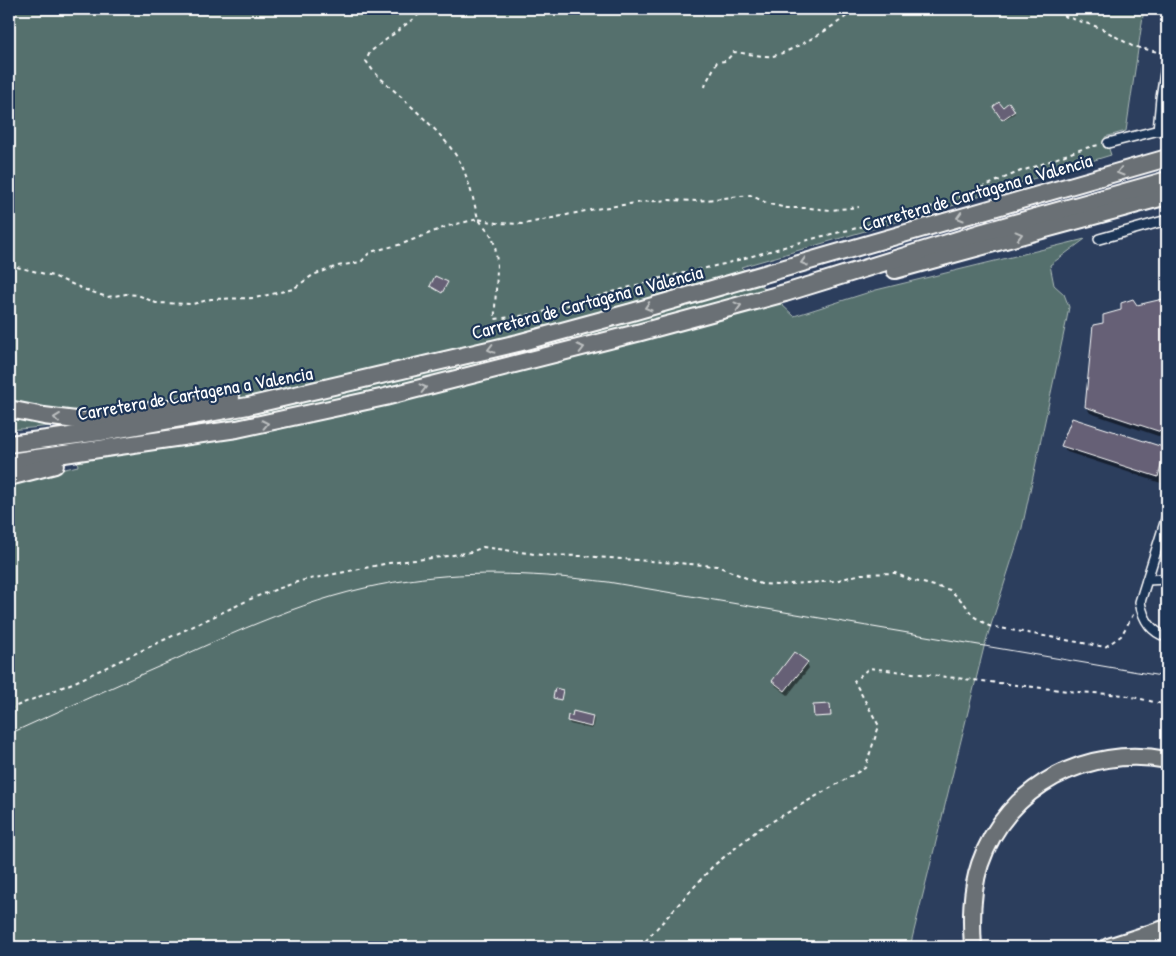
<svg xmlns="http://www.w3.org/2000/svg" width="1176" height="956" font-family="'Patrick Hand',sans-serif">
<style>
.green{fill:#55706d;stroke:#aab8b6}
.shadow{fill:#0007}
.building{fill:#666176;stroke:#fff}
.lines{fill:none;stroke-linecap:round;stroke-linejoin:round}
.street-casing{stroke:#fff;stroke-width:12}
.highway-casing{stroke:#fff;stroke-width:20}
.path{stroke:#fff;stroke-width:2;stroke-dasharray:4 4;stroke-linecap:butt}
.street{stroke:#1d3557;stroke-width:9}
.highway{stroke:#6a7074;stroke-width:16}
.tram{stroke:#fff;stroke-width:1}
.oneway{stroke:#bcbfc0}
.labels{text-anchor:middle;stroke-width:4.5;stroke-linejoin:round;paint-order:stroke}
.street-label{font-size:19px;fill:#fff;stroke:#1d3557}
</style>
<rect width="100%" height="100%" fill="#2c3e5d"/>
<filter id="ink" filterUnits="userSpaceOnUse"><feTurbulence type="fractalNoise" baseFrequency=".02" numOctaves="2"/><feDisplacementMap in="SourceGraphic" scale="10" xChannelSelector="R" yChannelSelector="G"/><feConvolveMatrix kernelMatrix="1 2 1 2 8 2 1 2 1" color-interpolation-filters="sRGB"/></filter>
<g filter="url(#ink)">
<g class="green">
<polygon points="9,9 1144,9 1126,131 1105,137 1111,155 983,194 965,202 741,267 794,316 876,290 1085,239 1050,265 1054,285 1064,294 1069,307 1066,323 1022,528 984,647 910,947 9,947 9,486 43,474 78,466 71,422 9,403"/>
<polygon points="9,414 53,423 52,426 9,430"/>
</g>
<g class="shadow">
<polygon points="1009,104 1015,113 1004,120 995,107 1002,109"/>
<polygon points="1167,299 1167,439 1090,413 1086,406 1105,324 1137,307"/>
<polygon points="1063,446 1166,449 1167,452 1167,463 1161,483 1067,452"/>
<polygon points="807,663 809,668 788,695 776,686 773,681"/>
<polygon points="593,717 594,720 592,729 570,724 568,721"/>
</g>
<g class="building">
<polygon points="999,102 1003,107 1009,102 1015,111 1002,120 993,107"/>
<polygon points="435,276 448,282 442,293 430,286"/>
<polygon points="1167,298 1167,434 1085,407 1093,325 1103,323 1103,315 1121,310 1121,303 1133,299 1137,305"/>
<polygon points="1072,418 1166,448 1158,477 1061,446"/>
<polygon points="794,652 808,662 785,691 772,681"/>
<polygon points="555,688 563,690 561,700 553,698"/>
<polygon points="830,704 831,716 814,717 813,705"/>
<polygon points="573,711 593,716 591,727 567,721 568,715 572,716"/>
</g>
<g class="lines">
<g class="street-casing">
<g id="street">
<polyline points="1158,131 1161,98 1167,60"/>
<polyline points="1108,143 1167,128"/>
<polyline points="1099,239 1167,220"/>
<path d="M1167,516L1140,602C1143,619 1151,632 1167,637"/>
<polyline points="1147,580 1167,579"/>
</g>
</g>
<g class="highway-casing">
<g id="highway">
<polyline points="895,270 1167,196"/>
<polyline points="9,409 44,416 84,421 231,399"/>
<polyline points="9,444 108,431 248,406 518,343 632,312 1167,158"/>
<polyline points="9,462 237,429 385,397 641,332 785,293 983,232 1167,180"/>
<polyline points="9,477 55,465"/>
<path d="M973,947C971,919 971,891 980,864C1007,785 1088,745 1167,760"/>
<polyline points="1108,947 1167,928"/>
<polyline points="1147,947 1167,944"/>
</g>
</g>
<g class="path">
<path d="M426,9L370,52L366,61L374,72C400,97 445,133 461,164C469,181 474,201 478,219L497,223L524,224L595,209L643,202L669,200L697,201L750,195L769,204L787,208H809L831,210L859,207"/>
<polyline points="1049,9 1064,16 1101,28 1132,46 1162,53"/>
<path d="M705,87L706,83L717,62L726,61L734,52C744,53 763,57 773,56C789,53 844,22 854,9"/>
<path d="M9,265L53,276L86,290L107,297L126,294L138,295L156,303L193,304L211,299L255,298L293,289L313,275L338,266L361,262L370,252L402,244L448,226L478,219C482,224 487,229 491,235C502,257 494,294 495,319L536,314L665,277L724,264L819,237L853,229L945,203L1021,171C1047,164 1071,150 1099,145"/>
<polyline points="9,709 75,682 255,597 300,581 389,563 441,557 471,552 483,547 542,555 582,556 717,566 761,584 776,585 835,581 861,574 895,573 911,580 950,590 964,603 973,616 989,626 1105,647 1121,636 1134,613"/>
<polyline points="640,947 713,866 759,829 865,768 879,726 854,681 869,668 1077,692 1124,695 1167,705"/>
</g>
<use href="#street" class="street"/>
<use href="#highway" class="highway"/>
<path class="tram" d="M9,734C64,709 119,684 174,660C250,625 326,591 409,580C475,570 542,574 608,582L1167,677"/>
</g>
<defs><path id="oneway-chevron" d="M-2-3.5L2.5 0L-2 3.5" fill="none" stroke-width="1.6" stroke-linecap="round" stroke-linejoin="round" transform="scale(1.25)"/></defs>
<g class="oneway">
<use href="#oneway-chevron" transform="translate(1120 172) rotate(164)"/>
<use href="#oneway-chevron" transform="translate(960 217) rotate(164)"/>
<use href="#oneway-chevron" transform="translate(1019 235) rotate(-15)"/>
<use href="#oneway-chevron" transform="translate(804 262) rotate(164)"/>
<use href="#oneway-chevron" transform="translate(738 306) rotate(-15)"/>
<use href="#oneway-chevron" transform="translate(648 307) rotate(164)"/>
<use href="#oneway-chevron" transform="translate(581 348) rotate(-14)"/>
<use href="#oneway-chevron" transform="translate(491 349) rotate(166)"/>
<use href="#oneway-chevron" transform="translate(423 388) rotate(-14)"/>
<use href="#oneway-chevron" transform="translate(57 418) rotate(-173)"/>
<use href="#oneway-chevron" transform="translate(265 424) rotate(-12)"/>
</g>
</g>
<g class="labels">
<g class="street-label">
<text transform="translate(977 192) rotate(-16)" y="7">Carretera de Cartagena a Valencia</text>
<text transform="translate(587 302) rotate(-15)" y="7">Carretera de Cartagena a Valencia</text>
<text transform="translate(195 393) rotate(-10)" y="7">Carretera de Cartagena a Valencia</text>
</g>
</g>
<rect width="1176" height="956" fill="none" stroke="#1d3557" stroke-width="30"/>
<rect x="15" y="15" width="1146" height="926" fill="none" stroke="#fff" stroke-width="2" filter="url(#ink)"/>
</svg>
